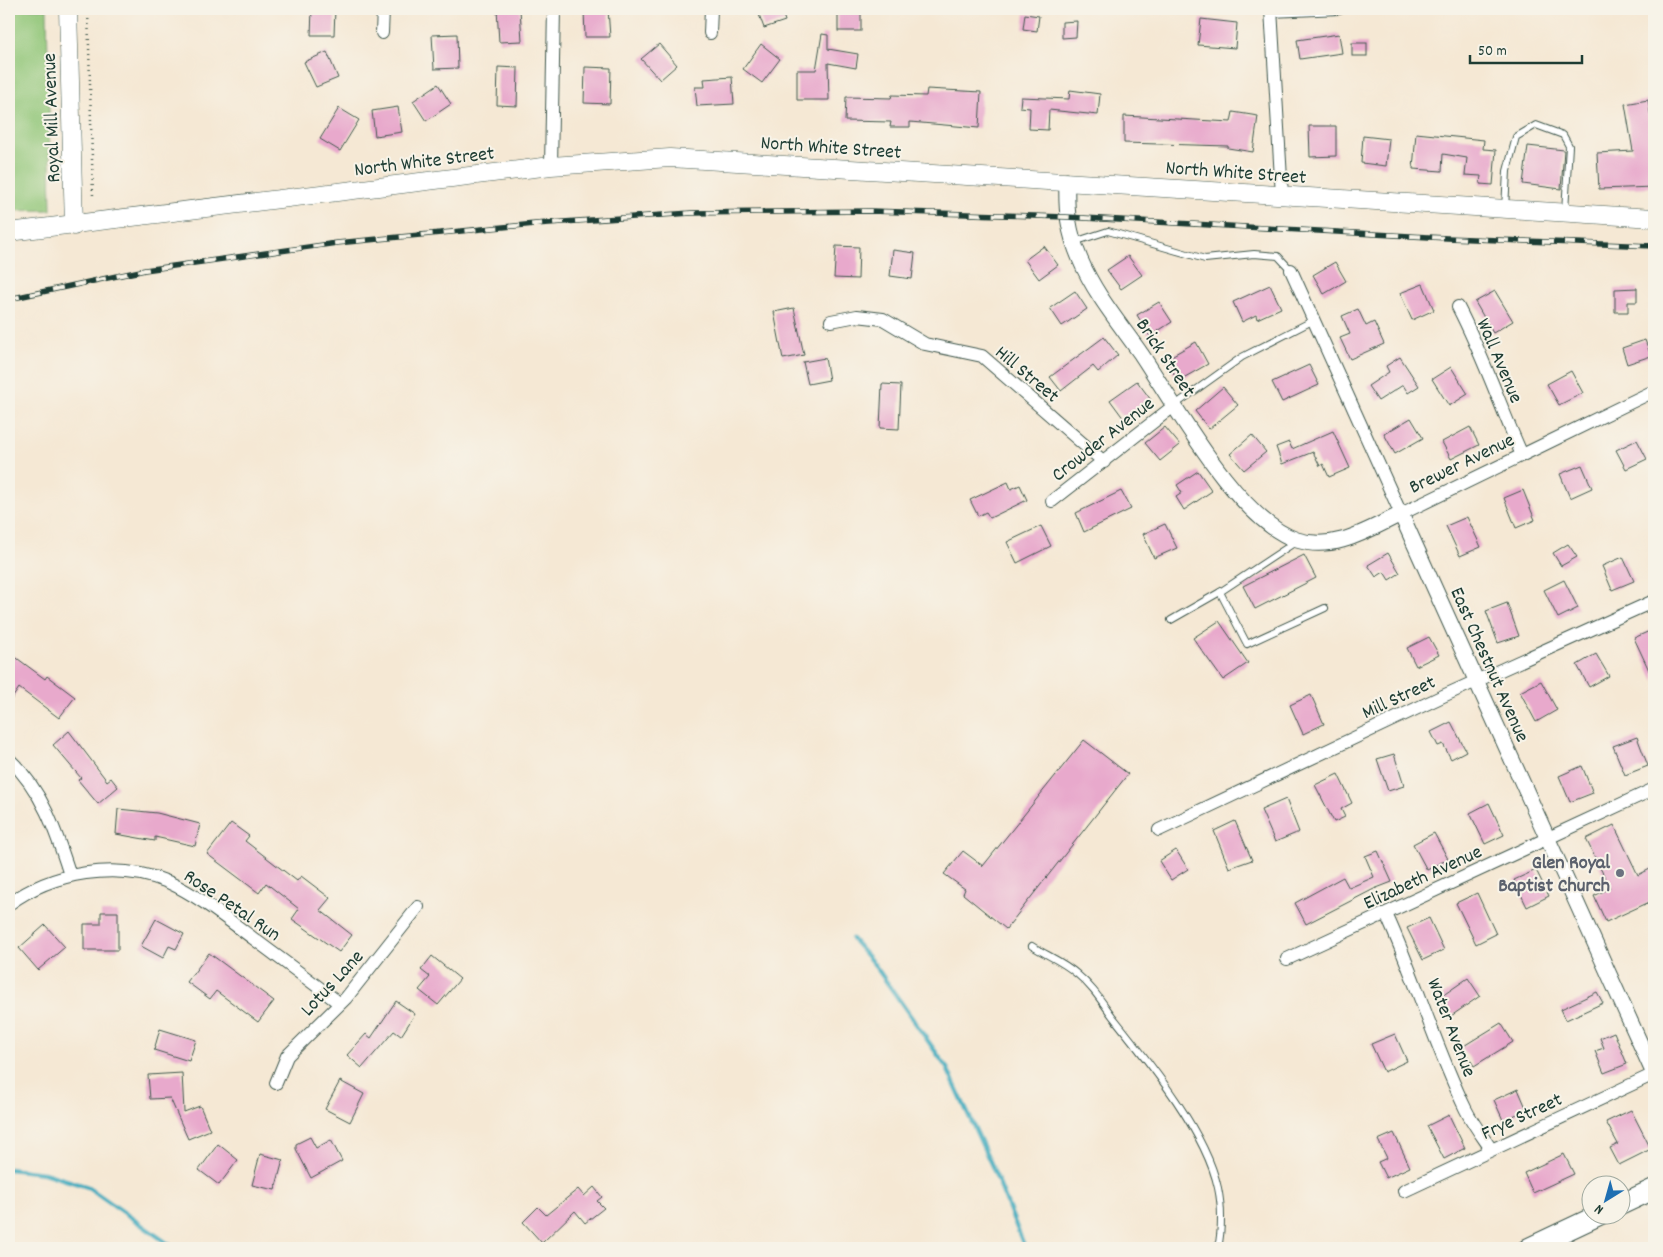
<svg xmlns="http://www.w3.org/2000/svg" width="1663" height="1257" font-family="Dekko,sans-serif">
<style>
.green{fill:#91c678;stroke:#588256}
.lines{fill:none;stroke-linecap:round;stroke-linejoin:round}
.stream{stroke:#3fabbe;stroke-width:4.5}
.building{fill:#e8a9cc}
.service-casing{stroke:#3f574c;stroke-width:8}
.minor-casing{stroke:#3f574c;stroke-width:14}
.tertiary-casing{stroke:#3f574c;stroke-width:17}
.secondary-casing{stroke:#3f574c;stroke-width:19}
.primary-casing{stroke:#3f574c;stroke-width:22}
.path{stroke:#3f574c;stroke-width:2.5;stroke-dasharray:1 4;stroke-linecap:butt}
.service{stroke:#fff;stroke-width:6}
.minor{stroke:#fff;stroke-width:12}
.tertiary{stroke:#fff;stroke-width:15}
.secondary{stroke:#fff;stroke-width:18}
.primary{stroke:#fff;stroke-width:20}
.rail-casing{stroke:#1f3d34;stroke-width:5.5}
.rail{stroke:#f7f3e8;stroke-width:4;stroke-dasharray:11;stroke-linecap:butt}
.worship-dot{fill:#6b7280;stroke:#f7f3e8;stroke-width:2}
.labels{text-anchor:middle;stroke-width:4;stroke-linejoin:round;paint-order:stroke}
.street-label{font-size:20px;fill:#1f3d34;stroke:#f7f3e8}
.worship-label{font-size:20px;font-weight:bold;fill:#5b616d;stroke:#f7f3e8;text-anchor:end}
</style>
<rect width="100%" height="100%" fill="#f7f3e8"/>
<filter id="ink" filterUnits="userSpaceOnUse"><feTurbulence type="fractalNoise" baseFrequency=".02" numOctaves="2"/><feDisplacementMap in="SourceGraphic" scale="10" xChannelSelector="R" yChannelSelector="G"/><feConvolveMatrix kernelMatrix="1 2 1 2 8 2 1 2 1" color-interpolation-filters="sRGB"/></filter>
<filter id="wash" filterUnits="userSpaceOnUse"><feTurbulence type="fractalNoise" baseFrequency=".0096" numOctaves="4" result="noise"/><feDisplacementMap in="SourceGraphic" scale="20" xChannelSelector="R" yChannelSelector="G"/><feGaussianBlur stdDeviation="1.12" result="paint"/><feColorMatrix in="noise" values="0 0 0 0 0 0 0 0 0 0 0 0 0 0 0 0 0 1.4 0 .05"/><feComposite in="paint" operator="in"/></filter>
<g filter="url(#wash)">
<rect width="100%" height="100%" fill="#f5e8d4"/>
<polygon class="green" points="9,9 47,9 51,210 9,211"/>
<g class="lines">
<g class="stream">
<polyline points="852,939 874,964 947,1068 992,1166 1025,1248"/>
<polyline points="9,1169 44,1173 88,1187 174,1248"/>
</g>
</g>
<g id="blocks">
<g class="building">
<polygon points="312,9 335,9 334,35 311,35"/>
<polygon points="497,9 520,9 522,41 499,42"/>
<polygon points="608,9 610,37 585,37 584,10"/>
<polygon points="757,9 781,9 785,21 764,28"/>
<rect x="838" y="9" width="23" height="22"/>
<polygon points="1025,14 1039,16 1037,31 1023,29"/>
<polygon points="1201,19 1237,23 1235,48 1198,45"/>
<polygon points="1077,21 1076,37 1062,38 1062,22"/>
<polygon points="457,34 458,68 434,69 432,35"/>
<polygon points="822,34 828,35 828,49 858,54 856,68 828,63 829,100 797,100 797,70 816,70"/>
<polygon points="1339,34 1342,53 1300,59 1297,40"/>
<rect x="1352" y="43" width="15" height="13"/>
<polygon points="659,44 677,65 660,80 641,59"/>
<polygon points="761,44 780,59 762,83 743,69"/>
<polygon points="327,52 338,78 316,87 304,62"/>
<polygon points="498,67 518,68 517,106 497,105"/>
<polygon points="585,67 611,68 610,104 584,103"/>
<polygon points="732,77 734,104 697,106 695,87 705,87 704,79"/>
<polygon points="438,84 451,104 426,121 413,101"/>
<polygon points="927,89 981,92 979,128 910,122 910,127 890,127 891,122 845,121 846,97 891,98 892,95 926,96"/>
<polygon points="1070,90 1100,94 1098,115 1049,110 1048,130 1029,129 1030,108 1020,107 1021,97 1069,99"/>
<polygon points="1648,100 1654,136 1654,187 1599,189 1597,153 1633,151 1625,104"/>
<polygon points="398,107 402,132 375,136 372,111"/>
<polygon points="339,108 359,120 340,151 320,139"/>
<polygon points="1233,112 1258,116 1253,152 1228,148 1228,146 1124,143 1124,116 1231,122"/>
<polygon points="1309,126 1336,126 1336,156 1310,157"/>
<polygon points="1416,133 1484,140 1483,149 1496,150 1493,185 1480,184 1481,176 1465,175 1467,158 1443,154 1442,171 1413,169"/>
<polygon points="1363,136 1389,139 1386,166 1361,163"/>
<polygon points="1528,146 1564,150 1561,189 1523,184"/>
<polygon points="836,246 859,247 858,279 834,278"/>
<polygon points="1044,246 1058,265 1039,279 1025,260"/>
<polygon points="893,250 915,253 912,279 890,276"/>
<polygon points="1128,256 1142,275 1121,289 1107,270"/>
<polygon points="1335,262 1346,281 1324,294 1313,275"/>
<polygon points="1423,284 1434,310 1412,320 1400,293"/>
<polygon points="1270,285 1281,308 1257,319 1256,315 1242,322 1233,302"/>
<polygon points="1637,288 1637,302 1628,302 1628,312 1615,312 1615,289"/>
<polygon points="1075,291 1087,309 1062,326 1050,308"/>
<polygon points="1495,291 1513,321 1493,333 1475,302"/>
<polygon points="1159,302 1172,322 1150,336 1137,315"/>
<polygon points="794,308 804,355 783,359 774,312"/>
<polygon points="1358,309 1366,326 1374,322 1384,344 1350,359 1340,338 1350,334 1342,316"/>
<polygon points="1104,337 1118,355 1098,372 1093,366 1061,391 1050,377"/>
<polygon points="1645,340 1651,356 1627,364 1622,348"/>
<polygon points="1196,342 1208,364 1178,381 1166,359"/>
<polygon points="1400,357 1419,386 1408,393 1403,385 1378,401 1368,386 1389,372 1386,366"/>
<polygon points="825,358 829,380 808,384 803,362"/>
<polygon points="1309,365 1319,385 1282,402 1272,382"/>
<polygon points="1451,367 1468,394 1449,406 1432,379"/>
<polygon points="1571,371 1583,393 1559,405 1547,384"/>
<polygon points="1137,381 1151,400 1124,419 1110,400"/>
<polygon points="882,384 901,385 899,429 880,428"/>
<polygon points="1223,387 1238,405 1209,429 1195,411"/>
<polygon points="1411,418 1423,438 1395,454 1384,434"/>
<polygon points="1165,427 1180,445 1160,461 1145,443"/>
<polygon points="1470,427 1479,445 1451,459 1442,442"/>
<polygon points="1333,431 1350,468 1329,477 1323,464 1320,466 1313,452 1282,464 1276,447 1289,442 1292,449"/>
<polygon points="1252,435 1266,452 1244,470 1230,454"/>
<polygon points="1637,440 1647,459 1626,469 1616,450"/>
<polygon points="1582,465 1592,488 1570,498 1560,474"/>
<polygon points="1198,471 1212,491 1184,510 1176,497 1182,493 1177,485"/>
<polygon points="1008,482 1011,489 1020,485 1027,500 990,518 986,512 978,516 970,500"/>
<polygon points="1523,490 1535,520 1516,528 1504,498"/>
<polygon points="1121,491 1131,509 1084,532 1076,513"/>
<polygon points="1467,517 1481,547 1460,556 1446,526"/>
<polygon points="1165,524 1177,548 1154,558 1143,534"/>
<polygon points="1041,526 1051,546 1017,563 1007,542"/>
<polygon points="1568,544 1577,557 1561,566 1553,553"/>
<polygon points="1388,553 1400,573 1389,580 1384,572 1376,577 1368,565"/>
<polygon points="1304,555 1316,578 1255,609 1243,586"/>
<polygon points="1623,557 1634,581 1612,590 1602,566"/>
<polygon points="1564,580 1578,608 1558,618 1544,590"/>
<polygon points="1507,603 1519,636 1498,643 1486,611"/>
<polygon points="1219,621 1248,663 1223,680 1193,638"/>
<polygon points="1654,629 1654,681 1634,638"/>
<polygon points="1429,637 1439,655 1416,666 1407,648"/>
<polygon points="1596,654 1609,676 1589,687 1577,665"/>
<polygon points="14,656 45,679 47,676 75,697 59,718 19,688 9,703 9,663"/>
<polygon points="1541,681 1557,710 1536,722 1520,692"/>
<polygon points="1311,695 1324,724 1303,734 1290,705"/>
<polygon points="1451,722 1466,751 1451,759 1443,744 1438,746 1431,732"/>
<polygon points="69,731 107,781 111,778 118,787 98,804 78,780 81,778 53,745"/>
<polygon points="1637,737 1648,766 1625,775 1613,746"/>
<polygon points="1084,740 1128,774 1006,929 963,894 965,889 944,874 963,851 983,866"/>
<polygon points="1394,754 1404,786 1388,791 1377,759"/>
<polygon points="1582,766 1593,793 1570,802 1559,776"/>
<polygon points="1338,774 1352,803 1341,809 1345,817 1334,822 1315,785"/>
<polygon points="1286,799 1299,832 1275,842 1261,810"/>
<polygon points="1489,803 1504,835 1485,844 1470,813"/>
<polygon points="118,809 157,813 200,824 195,846 155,837 155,841 116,834"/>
<polygon points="1235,821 1252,860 1229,868 1214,831"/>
<polygon points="231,823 249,836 245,841 297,881 301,876 330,898 320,910 352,935 339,952 292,919 299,909 266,883 259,893 207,854"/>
<polygon points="1614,825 1638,875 1654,867 1654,900 1606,922 1594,896 1610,888 1586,839"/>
<polygon points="1434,833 1448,859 1427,870 1413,844"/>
<polygon points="1176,850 1188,869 1171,880 1159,861"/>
<polygon points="1378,851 1392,882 1374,889 1306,924 1295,903 1343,877 1349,888 1374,877 1365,856"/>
<polygon points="1536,870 1549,896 1527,907 1514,880"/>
<polygon points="1477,893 1496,934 1476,944 1456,903"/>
<polygon points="101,912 118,912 118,950 84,950 84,924 101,924"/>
<polygon points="1429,918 1444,950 1423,960 1407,928"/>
<polygon points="156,919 184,934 176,949 169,946 163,958 141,946"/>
<polygon points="45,925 65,947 38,970 19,948"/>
<polygon points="209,953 274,1001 258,1022 216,991 210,999 187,982"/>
<polygon points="432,956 460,979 438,1005 419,990 430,977 421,970"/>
<polygon points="1468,978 1480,996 1451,1016 1439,998"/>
<polygon points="1597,992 1603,1003 1566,1020 1561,1009"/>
<polygon points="396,1001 415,1014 401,1036 394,1031 362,1068 347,1055 366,1034 371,1038"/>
<polygon points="1501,1023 1513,1042 1474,1066 1462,1047"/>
<polygon points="160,1029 196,1040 189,1061 154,1050"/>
<polygon points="1614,1032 1627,1064 1604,1073 1595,1051 1604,1048 1600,1038"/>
<polygon points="1395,1034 1407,1061 1384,1072 1371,1044"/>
<polygon points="182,1073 184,1112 200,1106 210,1130 188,1139 170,1098 150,1099 148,1075"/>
<polygon points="340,1081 364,1094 350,1122 325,1109"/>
<polygon points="1518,1089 1527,1110 1503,1120 1494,1100"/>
<polygon points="1631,1110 1651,1149 1619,1165 1610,1148 1618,1144 1606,1122"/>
<polygon points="1449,1115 1465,1148 1444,1159 1427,1126"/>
<polygon points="1394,1133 1410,1167 1386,1178 1378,1162 1387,1158 1378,1140"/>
<polygon points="310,1137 316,1148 331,1140 342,1161 311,1178 296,1149 296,1144"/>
<polygon points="218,1144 238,1160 219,1185 199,1170"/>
<polygon points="260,1154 283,1160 275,1190 252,1185"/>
<polygon points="1564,1154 1574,1174 1533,1193 1524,1173"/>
<polygon points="594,1187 602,1197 597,1201 604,1208 585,1223 575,1211 542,1243 523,1222 538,1207 546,1215 578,1189 584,1196"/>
</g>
</g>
</g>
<g filter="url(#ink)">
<use href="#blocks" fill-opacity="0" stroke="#3f574c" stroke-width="1"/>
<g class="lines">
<g class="service-casing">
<g id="service">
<polyline points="1271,14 1340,11 1344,9"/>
<polyline points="1505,209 1507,171 1516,137 1536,125 1563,135 1569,146 1565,211"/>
<polyline points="1074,242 1108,231 1205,259 1254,254 1278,256 1291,270"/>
<polyline points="1175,405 1242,357 1314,320"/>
<polyline points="1220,592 1247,644 1325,608"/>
<polyline points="1171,620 1220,592 1297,541"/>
<path d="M1032,946C1046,955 1064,962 1077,974C1092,986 1102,1002 1113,1017C1149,1062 1206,1132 1218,1188C1222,1206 1222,1230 1218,1248"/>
</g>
</g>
<g class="minor-casing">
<g id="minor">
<polyline points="1271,9 1282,196"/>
<polyline points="382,33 383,9"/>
<polyline points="710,33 711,9"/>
<polyline points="551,166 554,9"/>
<polyline points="1291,270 1401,514 1654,391"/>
<path d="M1458,307C1483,355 1500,406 1522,455"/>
<polyline points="831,321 857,316 883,319 925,344 982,356 1104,462"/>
<polyline points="1052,501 1175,405"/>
<path d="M9,759C43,791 56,832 70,875"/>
<polyline points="1159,830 1443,696 1654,601"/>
<path d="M9,904C52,872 117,861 168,882C199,896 227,919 254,939C282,960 311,981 339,1003"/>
<path d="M1386,914C1416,979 1435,1047 1466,1110C1473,1124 1483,1137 1491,1149"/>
<polyline points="1287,959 1654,789"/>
<polyline points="276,1083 287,1056 346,998 418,907"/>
<polyline points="1404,1191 1654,1074"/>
</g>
</g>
<g class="tertiary-casing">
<path id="tertiary" d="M1067,181C1066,211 1068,231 1080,259C1094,293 1120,324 1141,354C1175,405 1239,522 1297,540C1335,552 1369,529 1401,514L1654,1074"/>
</g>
<g class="secondary-casing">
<g id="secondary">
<polyline points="68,9 74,226"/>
<polyline points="9,232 551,166 670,158 1654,218"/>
</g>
</g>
<g class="primary-casing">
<g id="primary">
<polyline points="1620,1205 1654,1189"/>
<polyline points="1529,1248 1601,1214"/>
</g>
</g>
<polyline class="path" points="88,9 93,196"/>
<use href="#service" class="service"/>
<use href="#minor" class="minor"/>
<use href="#tertiary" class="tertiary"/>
<use href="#secondary" class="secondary"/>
<use href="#primary" class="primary"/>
<g class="rail-casing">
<polyline id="rail" points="9,299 145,270 337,243 535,224 691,213 870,211 1066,217 1447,238 1654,246"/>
</g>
<use href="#rail" class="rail"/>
</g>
</g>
<circle class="worship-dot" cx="1620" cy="873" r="5"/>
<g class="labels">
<g class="street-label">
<text transform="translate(50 118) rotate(-92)" y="7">Royal Mill Avenue</text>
<text transform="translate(831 146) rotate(4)" y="7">North White Street</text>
<text transform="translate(424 160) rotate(-7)" y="7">North White Street</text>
<text transform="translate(1236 171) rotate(4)" y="7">North White Street</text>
<text transform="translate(1167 357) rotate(56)" y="7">Brick Street</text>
<text transform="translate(1501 360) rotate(67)" y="7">Wall Avenue</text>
<text transform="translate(1028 373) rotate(40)" y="7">Hill Street</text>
<text transform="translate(1102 438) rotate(-38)" y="7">Crowder Avenue</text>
<text transform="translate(1461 462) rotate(-26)" y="7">Brewer Avenue</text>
<text transform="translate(1491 664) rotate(66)" y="7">East Chestnut Avenue</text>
<text transform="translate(1398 696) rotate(-25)" y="7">Mill Street</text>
<text transform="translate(1422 876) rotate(-25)" y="7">Elizabeth Avenue</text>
<text transform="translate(233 904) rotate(34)" y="7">Rose Petal Run</text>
<text transform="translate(331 982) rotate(-47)" y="7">Lotus Lane</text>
<text transform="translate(1453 1027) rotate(69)" y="7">Water Avenue</text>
<text transform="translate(1521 1115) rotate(-25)" y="7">Frye Street</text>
</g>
<g class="worship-label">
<text x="1610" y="868">Glen Royal<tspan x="1610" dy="23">Baptist Church</tspan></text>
</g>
</g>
<rect width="1663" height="1257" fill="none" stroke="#f7f3e8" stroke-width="30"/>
<g transform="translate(1606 1200) rotate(217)"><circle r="24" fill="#f7f3e8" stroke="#a1aaa0"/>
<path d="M0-4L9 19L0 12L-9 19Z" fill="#1f6fb2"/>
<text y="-8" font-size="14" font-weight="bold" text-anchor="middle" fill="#1f3d34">N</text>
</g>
<path d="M1470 55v8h112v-8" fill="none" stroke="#1f3d34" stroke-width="2.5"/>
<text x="1478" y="55" font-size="15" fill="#1f3d34" stroke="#f7f3e8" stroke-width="4" paint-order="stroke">50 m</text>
</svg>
